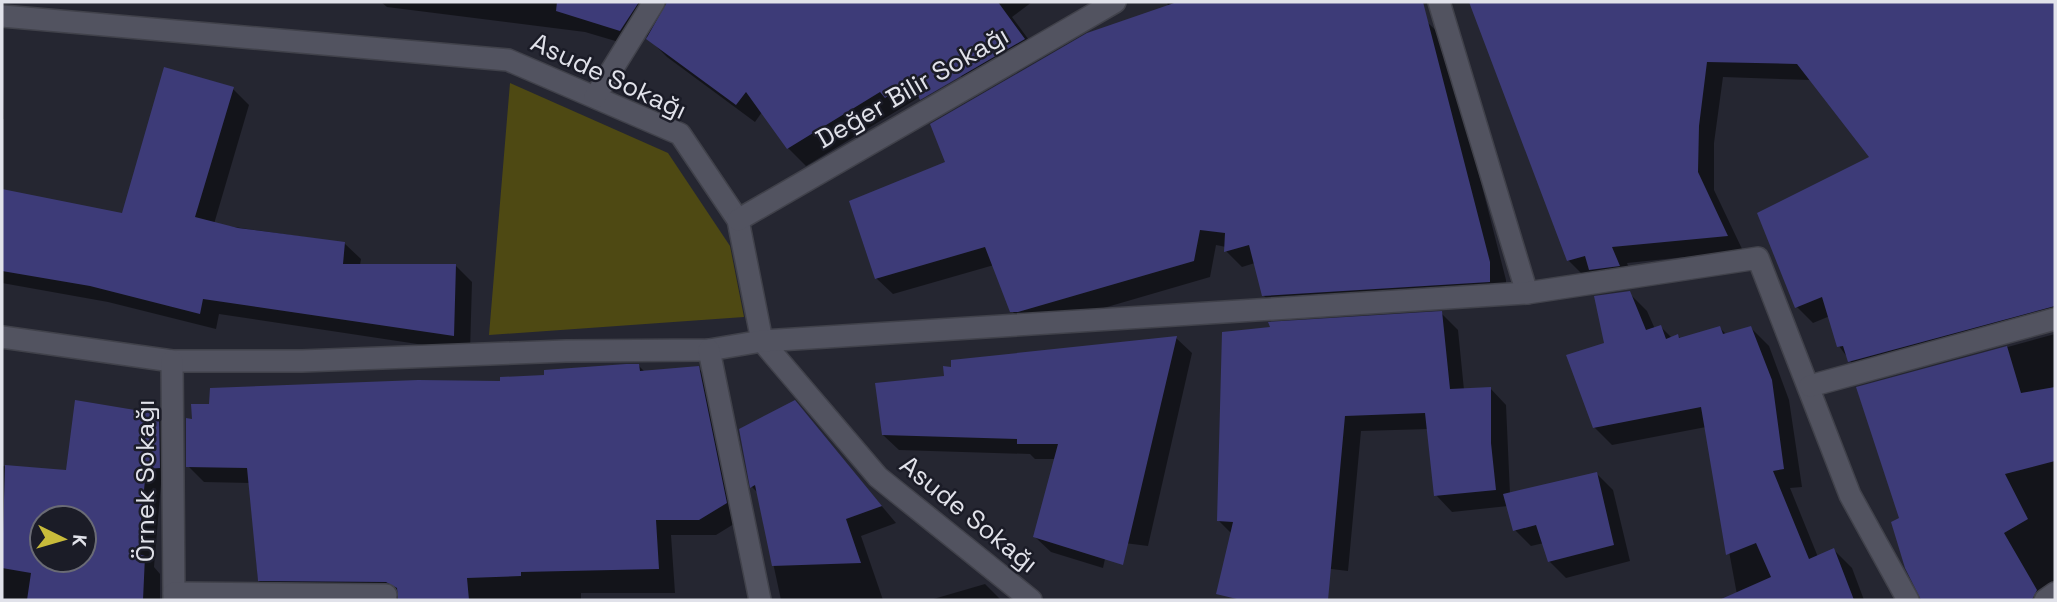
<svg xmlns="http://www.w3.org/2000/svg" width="2057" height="602" font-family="'Space Grotesk',sans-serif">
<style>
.green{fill:#4e4913}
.shadow{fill:#0007;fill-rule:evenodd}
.building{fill:#3d3b78;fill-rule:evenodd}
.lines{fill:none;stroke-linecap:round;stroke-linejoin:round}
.minor-casing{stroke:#41424b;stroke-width:24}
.minor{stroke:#525360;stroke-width:21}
.labels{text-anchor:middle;stroke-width:5;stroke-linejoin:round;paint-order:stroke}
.street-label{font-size:26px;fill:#e1e2ea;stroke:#1b1c27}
</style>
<rect width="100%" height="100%" fill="#252631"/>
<polygon class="green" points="510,83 668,153 730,246 744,317 489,335"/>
<g class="shadow">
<polygon points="381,2 807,2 905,78 923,95 806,166 788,148 762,112 755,122 667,57 646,36 639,48 585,32 387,7"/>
<polygon points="900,2 1032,2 1012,17 1040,55 975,93"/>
<polygon points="1167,2 1371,2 1384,31 1427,22 1444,38 1506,280 1506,298 1280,312 1264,296 1255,263 1242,267 1226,251 1226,247 1216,245 1210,277 1035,328 1028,328 1012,311 994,265 893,294 876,278 947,163 1168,6"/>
<polygon points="1471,2 1690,2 1729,5 1729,2 2055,2 2055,215 1958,260 2055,258 2055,325 1866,377 1850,361 1839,346 1830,316 1813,323 1797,307 1871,158 1811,80 1723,77 1714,143 1714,190 1743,251 1627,263 1634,281 1584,276 1568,260"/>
<polygon points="2,54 4,119 2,119"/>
<polygon points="233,89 249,105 214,224 344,243 361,259 360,265 456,266 472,282 470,352 219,314 216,329 108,302 2,283 2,191 123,215"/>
<polygon points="1629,293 1647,311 1655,329 1661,327 1672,338 1678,336 1681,339 1720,328 1727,335 1751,328 1769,346 1789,400 1802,487 1790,488 1818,557 1834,550 1852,568 1864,600 1738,600 1706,427 1612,445 1594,427 1606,344"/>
<polygon points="1441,313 1458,330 1464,390 1490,388 1506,405 1510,494 1597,474 1613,490 1630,561 1566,578 1549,561 1544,543 1531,546 1515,530 1508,506 1452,512 1436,495 1429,429 1361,431 1348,571 1246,559 1232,534 1219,521"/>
<polygon points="2055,334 2055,600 1921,600 1902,519 1859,388"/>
<polygon points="1176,338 1192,353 1148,546 1109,541 1103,568 1051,552 1035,537 1056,459 1035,459 1030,454 899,450 883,435 945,377"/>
<polygon points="638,365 645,372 698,368 714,384 742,519 716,535 671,535 675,593 581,593 581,600 398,600 400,597 273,596 258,580 250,483 204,482 188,466 501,383"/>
<polygon points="795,403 896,523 861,536 883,600 781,600 758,493 752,487 741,430"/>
<path d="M158,415L174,431L175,484H161L154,567L160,574V600H2V466L67,472ZM42,518H84V560H42Z"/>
<polygon points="985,584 1001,600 930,600"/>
</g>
<g class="building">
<polygon points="557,2 639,2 620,31 556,11"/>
<polygon points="667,2 998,2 1025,39 920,100 911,80 885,98 880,92 787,149 746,92 736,105 646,39"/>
<polygon points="1177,2 1423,2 1490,262 1490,282 1262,296 1249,245 1224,252 1225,233 1200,230 1194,261 1018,312 1010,312 985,247 875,279 849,201 945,162 930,124 1087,33"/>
<polygon points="1469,2 2055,2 2055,306 1848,362 1843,346 1837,347 1822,297 1795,308 1757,213 1869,157 1797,64 1707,62 1699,126 1698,172 1728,236 1612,247 1620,266 1589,270 1585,256 1567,261"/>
<polygon points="164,67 234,87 195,217 238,228 345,242 343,264 456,264 454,336 203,299 200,314 90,286 2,271 2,189 122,213"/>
<polygon points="1630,291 1646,330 1661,325 1666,339 1678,334 1679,338 1720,326 1723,334 1751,326 1772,380 1784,469 1773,471 1809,559 1834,548 1854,600 1719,600 1771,577 1756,543 1726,555 1701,407 1593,428 1566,355 1604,343 1594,296"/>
<polygon points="1442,311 1450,389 1491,387 1491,443 1496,490 1434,496 1425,413 1345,416 1328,600 1241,600 1216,594 1233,522 1217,521 1222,332 1270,327 1268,322"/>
<polygon points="1177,336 1123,565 1033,537 1058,444 1017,444 1017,439 882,435 875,383 944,376 943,366 951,367 951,360"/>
<polygon points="2007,346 2021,393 2055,387 2055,461 2005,474 2028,519 2004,533 2037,590 2032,600 1921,600 1905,568 1891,522 1899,518 1856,387"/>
<polygon points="626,364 639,364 640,371 699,366 727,503 699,520 656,520 659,569 521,572 521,576 467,578 469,600 398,600 397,588 386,582 258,581 247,468 186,467 186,418 192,419 191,404 209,404 210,388 418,380 500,381 500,377 544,375 544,370"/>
<path d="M75,400L159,414L160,468L146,469L138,554L145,556L143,600H27L31,573L2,568L5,465L66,470ZM42,518H84V560H42Z"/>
<polygon points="795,400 882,506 846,519 861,563 772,566 755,485 750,488 739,429"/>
<polygon points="1597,472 1614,545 1548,562 1536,525 1513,531 1503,494"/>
</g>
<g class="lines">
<g class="minor-casing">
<g id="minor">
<polyline points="1439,2 1527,293"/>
<polyline points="2,16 508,60 680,134 738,220 762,341 878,477 1031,600"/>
<polyline points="595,97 654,2"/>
<polyline points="738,220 1115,2"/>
<polyline points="2,337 172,361 302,361 566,351 709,350 762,341 1527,293 1758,258 1850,495 1908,600"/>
<polyline points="709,350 760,600"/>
<polyline points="172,361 174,600"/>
<polyline points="1810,386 2055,319"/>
<polyline points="174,593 386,595"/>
<polyline points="2045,600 2055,593"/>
</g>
</g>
<use href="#minor" class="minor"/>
</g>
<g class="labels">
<g class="street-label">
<text transform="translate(609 76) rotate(25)" y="9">Asude Sokağı</text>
<text transform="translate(912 87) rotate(-30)" y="9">Değer Bilir Sokağı</text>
<text transform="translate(145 481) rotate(-90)" y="9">Örnek Sokağı</text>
<text transform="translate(969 514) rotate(39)" y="9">Asude Sokağı</text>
</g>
</g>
<rect width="2057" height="602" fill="none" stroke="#e1e2ea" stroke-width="7"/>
<g transform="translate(63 539) rotate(95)"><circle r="33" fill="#1b1c27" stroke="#6a6b75" stroke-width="2"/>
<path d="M0-5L12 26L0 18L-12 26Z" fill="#c8bb3b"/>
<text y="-10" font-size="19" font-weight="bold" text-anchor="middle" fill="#e1e2ea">K</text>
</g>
</svg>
